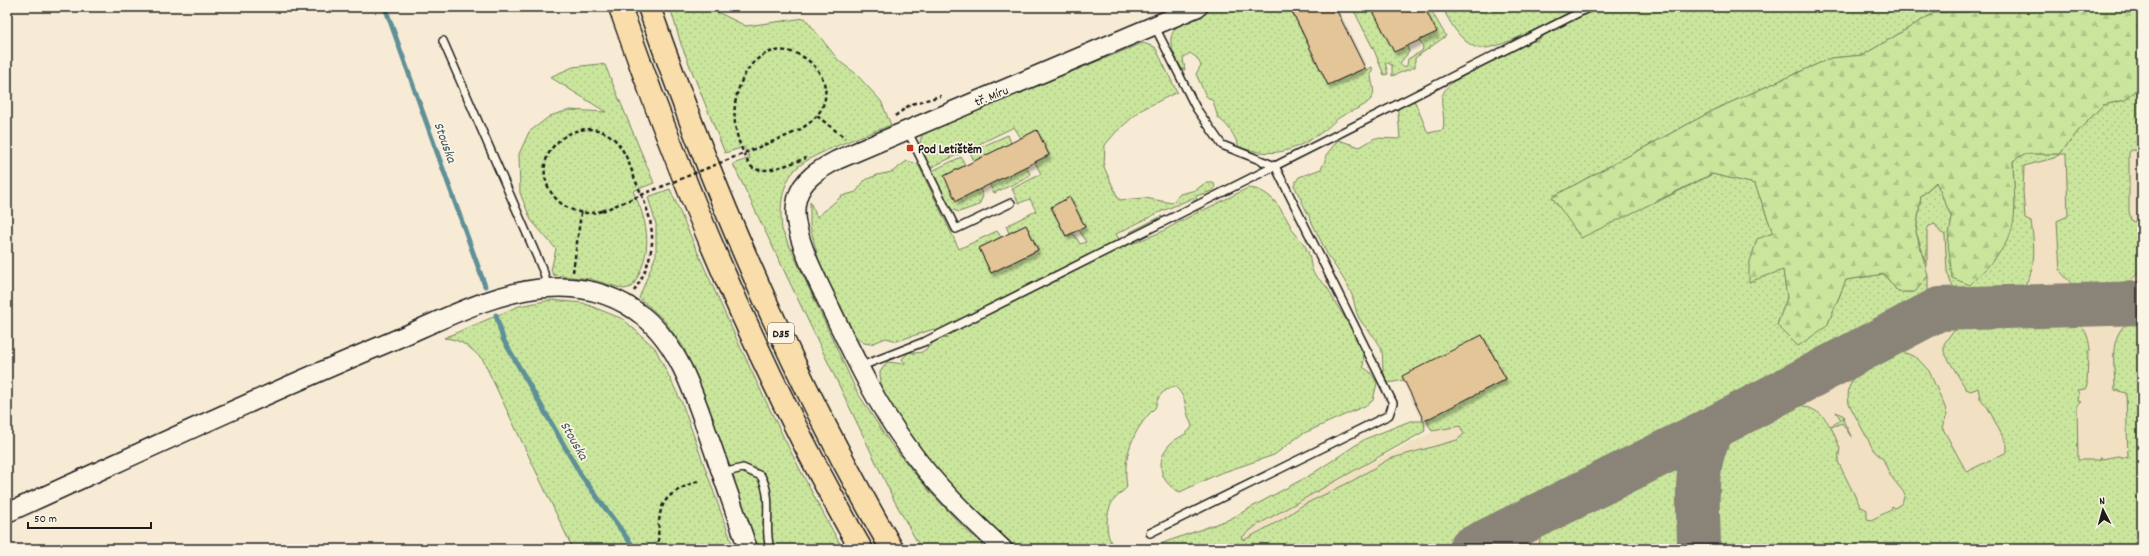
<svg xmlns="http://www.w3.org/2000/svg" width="2149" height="556" font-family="Dekko,sans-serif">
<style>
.built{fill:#f1e0c2}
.grass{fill:url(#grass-dots);stroke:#73815c;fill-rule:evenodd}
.forest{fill:url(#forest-firs);stroke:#73815c}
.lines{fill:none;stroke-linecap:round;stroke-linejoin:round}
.stream{stroke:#609097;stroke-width:5}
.taxiway{stroke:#8a8478;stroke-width:44}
.building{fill:#e4c597;stroke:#1c1c1c;filter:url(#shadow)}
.lane-casing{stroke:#1c1c1c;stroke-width:10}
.secondary-casing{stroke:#1c1c1c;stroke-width:21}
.highway-casing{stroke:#1c1c1c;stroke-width:25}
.path{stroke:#1c1c1c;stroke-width:2.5;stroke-dasharray:4 3;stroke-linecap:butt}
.lane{stroke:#fcf5e5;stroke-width:7}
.secondary{stroke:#fcf5e5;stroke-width:18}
.highway{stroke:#f9deab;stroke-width:22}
.path-bridge{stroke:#1c1c1c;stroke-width:2.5;stroke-dasharray:4 3;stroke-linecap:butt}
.poi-dot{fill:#c8321e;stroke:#fcf5e5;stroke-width:1.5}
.labels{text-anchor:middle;stroke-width:3.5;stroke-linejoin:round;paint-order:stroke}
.shield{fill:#fcf5e5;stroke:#5f5d58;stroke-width:1}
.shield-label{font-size:12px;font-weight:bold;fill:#1c1c1c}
.street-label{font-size:13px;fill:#1c1c1c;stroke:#fcf5e5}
.poi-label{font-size:13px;font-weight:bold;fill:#1c1c1c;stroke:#fcf5e5;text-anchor:start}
.water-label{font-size:14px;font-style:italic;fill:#3e565a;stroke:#fcf5e5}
</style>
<defs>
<pattern id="grass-dots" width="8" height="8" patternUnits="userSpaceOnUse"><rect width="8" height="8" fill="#cae69d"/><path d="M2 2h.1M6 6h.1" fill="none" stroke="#adc587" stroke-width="1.8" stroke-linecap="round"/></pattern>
<pattern id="forest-firs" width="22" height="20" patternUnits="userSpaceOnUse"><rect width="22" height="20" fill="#cae69d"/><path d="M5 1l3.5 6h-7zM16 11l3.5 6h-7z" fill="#adc587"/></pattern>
<filter id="shadow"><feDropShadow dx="2.5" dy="4.5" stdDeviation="1" flood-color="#0004"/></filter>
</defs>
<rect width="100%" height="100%" fill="#f7ebd5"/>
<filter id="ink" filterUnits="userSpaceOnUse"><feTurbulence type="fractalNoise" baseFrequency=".025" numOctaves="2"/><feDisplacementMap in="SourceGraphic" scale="8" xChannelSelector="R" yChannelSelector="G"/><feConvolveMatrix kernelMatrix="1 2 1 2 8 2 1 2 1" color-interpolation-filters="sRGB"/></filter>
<g filter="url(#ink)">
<polygon class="built" points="2142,7 2142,549 1200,549 1568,364"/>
<g class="grass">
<path d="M670,7H707L746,26L805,18L839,61L855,73L881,101L891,125C869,134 807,154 794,171C780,188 780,210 782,230L857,392L890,443L930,492L963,527L988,549H921L894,500L733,164L750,158L744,147L725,153L681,44Z"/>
<path d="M1218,7H1290L1328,85L1365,68L1366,70L1372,67C1373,70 1371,72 1371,75C1371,83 1377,92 1371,99C1364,108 1351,110 1342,116C1336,119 1331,125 1325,130C1295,151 1275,159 1239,147C1234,135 1229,125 1218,118L1213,101L1206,96L1196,74L1201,65L1196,57L1190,53L1183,58L1185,70L1182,69C1178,61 1172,52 1171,43C1168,21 1203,14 1218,7Z"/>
<polygon points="1352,7 1371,7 1407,46 1409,52 1400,63 1402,67 1407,66 1408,59 1422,51 1423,47 1419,40 1436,32 1424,7 1429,7 1446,36 1415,58 1415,67 1392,76 1392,65 1385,62 1388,74 1384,75 1374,50"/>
<path d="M1442,7H1580C1561,16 1492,56 1475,47C1459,40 1450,22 1442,7Z"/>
<path d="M1601,7H1982L1969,12L1934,13L1863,55L1831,58L1718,108L1552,197L1657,202L1713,174L1755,184L1773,233L1749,282L1783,269L1787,298L1777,325L1827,326L1846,280L1884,274L1898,292H1914L1928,276V296L1925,300L1926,303L1874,336L1785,377L1660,441L1596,471L1530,507L1512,523L1499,524L1481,537V540L1462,549H1146L1230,519L1312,474L1365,439L1410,421H1424L1425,431L1257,525L1241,538L1244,540L1281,520L1303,505L1352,481L1389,459L1457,440L1464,434L1460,426L1432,431L1426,419L1506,379L1482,335L1404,380L1388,383C1379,367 1385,359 1381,348C1376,336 1365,329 1359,318C1355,311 1355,303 1352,295C1348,285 1336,267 1329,258L1294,185L1299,177L1321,169L1325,161L1326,155L1338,140L1360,147L1375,138L1400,139L1397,99L1404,96L1412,95L1428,133L1443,130C1447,107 1432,98 1454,81L1530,41H1537L1553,28Z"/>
<path d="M1143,43L1155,47L1177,92L1141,110L1116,132L1105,145L1104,167L1119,200L1145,198L1172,203L1180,194L1196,190L1205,183H1214L1215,188L1212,191L1196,196L1198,207L1202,211L1248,188C1273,189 1283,213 1294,232C1299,238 1305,244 1308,252C1311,259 1310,269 1315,275C1318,279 1323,282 1326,286C1331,292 1333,301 1338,307C1348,324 1368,346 1363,367L1370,372L1377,383L1373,400L1369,404L1302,434L1274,455L1218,474L1180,492C1159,483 1155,460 1170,444C1177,437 1186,436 1192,427C1191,421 1188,418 1187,412C1184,399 1185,397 1175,386C1168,389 1161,392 1158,399C1156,402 1157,405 1155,408C1133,429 1122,457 1127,487C1123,492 1117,496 1113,501C1105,513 1104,540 1117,549H1016C981,517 879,419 880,372L887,362L905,364L902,359L909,352L915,353L922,352L938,339L948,338L937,336L934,329L897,341L886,338L871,344L864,343L858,339L846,321L819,262L810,226V202L817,217L842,196L856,192L865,180L877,175L892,172L907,161L918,164L959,249L997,231L1001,237L979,248L991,273L1038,250L1026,225L1009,233L1006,226L1036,211L1030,199L1019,203L1012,189L1041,174L1035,162L1049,155L1037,130L1021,138L1014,127L930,168C923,155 914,143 926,130ZM1070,197L1085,227L1079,230L1086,242L1080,244L1074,234L1066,236L1051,207ZM1193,198L1198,212L1159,233L1126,246L1122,244L1116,234L1160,212Z"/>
<path d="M599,64L605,65L654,183L633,191C650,226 653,253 632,287L624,289L590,279L553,275L551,270L556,249L531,220L520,193L519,154L529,132L550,116L569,110L606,112L550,77L573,67Z"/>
<path d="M2142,85V151L2131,150L2129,153V211L2131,220L2140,224L2142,266L2141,270L2125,286L2124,294L2122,291H2078L2060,271L2057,221L2068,216L2066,154H2060L2054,158L2024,166L2023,191L2025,219L2031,222C2035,248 2037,273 2019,293L1968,295L1957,292L1951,283L1947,271L1945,235L1940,232L1935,224L1929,226L1927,230V266L1916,232L1921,196L1937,182L1952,219L1948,241L2015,211L2013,161L2024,154H2060L2079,130L2103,105L2125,100Z"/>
<polygon points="1008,135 1011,143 974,161 970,152"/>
<polygon points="961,157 965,165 944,176 980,189 983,196 979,205 959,212 951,209 947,205 932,171"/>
<polygon points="1026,166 1030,174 1027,178 994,193 989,184"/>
<path d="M670,189C723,311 777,433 843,549H758L705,399L683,346L662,318L639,298L656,255V224L648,197Z"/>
<polygon points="1162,216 1136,236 1130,232"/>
<path d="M551,300L583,303L623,319L655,348L682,403L734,549H573L483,360C471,348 461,339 444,338L519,306Z"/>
<path d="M1998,315L2012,319H2052L2053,317C2058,320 2063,319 2069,320C2085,323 2089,337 2090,351H2088L2087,385L2085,389L2077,390L2079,394L2078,401L2081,402L2077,405L2078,460H2100L2101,457L2102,459L2118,456L2128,458L2126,393L2115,390C2115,363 2107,338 2130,320L2128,316L2133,319L2142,318V549H1710V499L1712,495L1711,479L1708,478L1716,456L1729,435L1788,403C1806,405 1821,410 1830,426L1841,420L1836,412L1844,416L1843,420L1852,438L1842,423L1831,427L1840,448L1838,461L1841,468L1861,508L1862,507L1867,510V519L1871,520L1891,510L1892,506L1895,508L1902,503L1905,494L1890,475L1883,459L1874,451L1849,404C1846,389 1851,375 1865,368V364L1869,365L1898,352L1906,353L1917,358L1929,371L1945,407L1947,415L1942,427L1966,471L1968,472L1972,469L2007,452V445L1988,408L1980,398L1978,388L1971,391L1966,389L1944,352V344L1950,335L1961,325L1997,319Z"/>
<path d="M1650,467L1652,471L1657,468L1678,470L1685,476L1688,487L1686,549H1539L1541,528C1552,521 1565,514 1578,510L1577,506L1582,507L1609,493L1608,486C1622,485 1645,483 1650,467Z"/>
</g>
<path class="forest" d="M1982,7H2142V85L2125,100L2103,105L2079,130L2060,154H2024L2013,161C2013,185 2019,215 2009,237C2000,256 1984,270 1970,285L1952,278L1948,241L1952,218L1936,182L1921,196L1916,232L1928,276L1915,292H1898L1884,274L1846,280L1827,326L1798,346L1777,325L1787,298L1783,270L1749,282V265L1757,239L1773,233L1755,184L1712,174L1581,238L1552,197L1718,108L1831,58L1863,55L1934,13L1969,12Z"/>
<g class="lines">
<g class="stream">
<polyline points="385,7 485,286"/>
<polyline points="496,315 503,339 581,475 635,549"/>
</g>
<g class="taxiway">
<polyline points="1470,549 1715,427"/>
<path d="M1699,549C1699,509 1691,461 1715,427L1939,309L2142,303"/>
</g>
</g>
<g class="building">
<polygon points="1290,7 1335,7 1365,68 1328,85"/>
<polygon points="1371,7 1424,7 1437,32 1394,52"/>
<polygon points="1037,130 1049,155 956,201 944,176"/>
<polygon points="1070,197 1085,227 1066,236 1051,207"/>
<polygon points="1026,225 1038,250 991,273 979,248"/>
<polygon points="1482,335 1506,379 1424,421 1402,376"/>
</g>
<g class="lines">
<g class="lane-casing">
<g id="lane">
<polyline points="443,41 544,273 547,287"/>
<polyline points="907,130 956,229 1011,203"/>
<polyline points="859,367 926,341 1275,166 1222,145 1196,108 1155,27"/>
<path d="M722,473L743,468L761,476C774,499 763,525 770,549"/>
<polyline points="1150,533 1389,415 1393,403 1275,166 1590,7"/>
</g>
</g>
<g class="secondary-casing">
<g id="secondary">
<path d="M7,513C133,456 258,397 385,344C436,323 491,292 546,288C582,285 616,294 644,317C682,349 696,401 712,446C724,480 736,515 748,549"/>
<path d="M1003,549C969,517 935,485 908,447C876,404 853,355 830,307C818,281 803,254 797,226C795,217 795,207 797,199C802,179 820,169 837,160L1198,7"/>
</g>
</g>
<g class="highway-casing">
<g id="highway">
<path d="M620,7C685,193 763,377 861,549"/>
<path d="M649,7C713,191 794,380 892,549"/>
</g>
</g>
<g class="path">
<polyline points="817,116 845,138"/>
<polyline points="895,116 911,104 941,96"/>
<path d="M791,134C880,94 772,0 740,85C732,105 733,127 741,147C744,153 747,164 753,168C764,175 795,162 806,158"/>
<path d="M602,211C557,224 523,169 561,139C577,126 602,125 616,141C626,152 631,169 636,182C645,202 653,221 652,243C650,261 644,276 634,291"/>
<polyline points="573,272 581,213"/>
<path d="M658,549C659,505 657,497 700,480"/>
</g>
<use href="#lane" class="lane"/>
<use href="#secondary" class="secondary"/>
<use href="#highway" class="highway"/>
<polyline class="path-bridge" points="602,211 791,134"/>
</g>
</g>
<rect class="poi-dot" x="906" y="144" width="8" height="8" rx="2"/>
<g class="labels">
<rect class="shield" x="768" y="323" width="26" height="20" rx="3"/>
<g class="shield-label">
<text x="781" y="337">D35</text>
</g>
<g class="street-label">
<text transform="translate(991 95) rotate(-22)" y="5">tř. Míru</text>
</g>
<g class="poi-label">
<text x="918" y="153">Pod Letištěm</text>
</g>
<g class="water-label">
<text transform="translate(446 142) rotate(70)" y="5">Stouska</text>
<text transform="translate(575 440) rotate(60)" y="5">Stouska</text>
</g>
</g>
<rect width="2149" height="556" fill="none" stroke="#fcf5e5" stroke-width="24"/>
<rect x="12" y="12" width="2125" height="532" fill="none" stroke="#1c1c1c" stroke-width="1.5" filter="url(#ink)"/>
<g transform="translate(2103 510) rotate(354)" stroke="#fcf5e5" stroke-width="3" paint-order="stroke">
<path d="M0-3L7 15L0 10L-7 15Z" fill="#1c1c1c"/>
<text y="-6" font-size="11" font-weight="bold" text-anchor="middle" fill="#1c1c1c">N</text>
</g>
<path d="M28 522v6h123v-6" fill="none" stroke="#1c1c1c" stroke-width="2"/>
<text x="34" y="522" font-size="12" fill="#1c1c1c" stroke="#fcf5e5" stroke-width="3" paint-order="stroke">50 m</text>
</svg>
